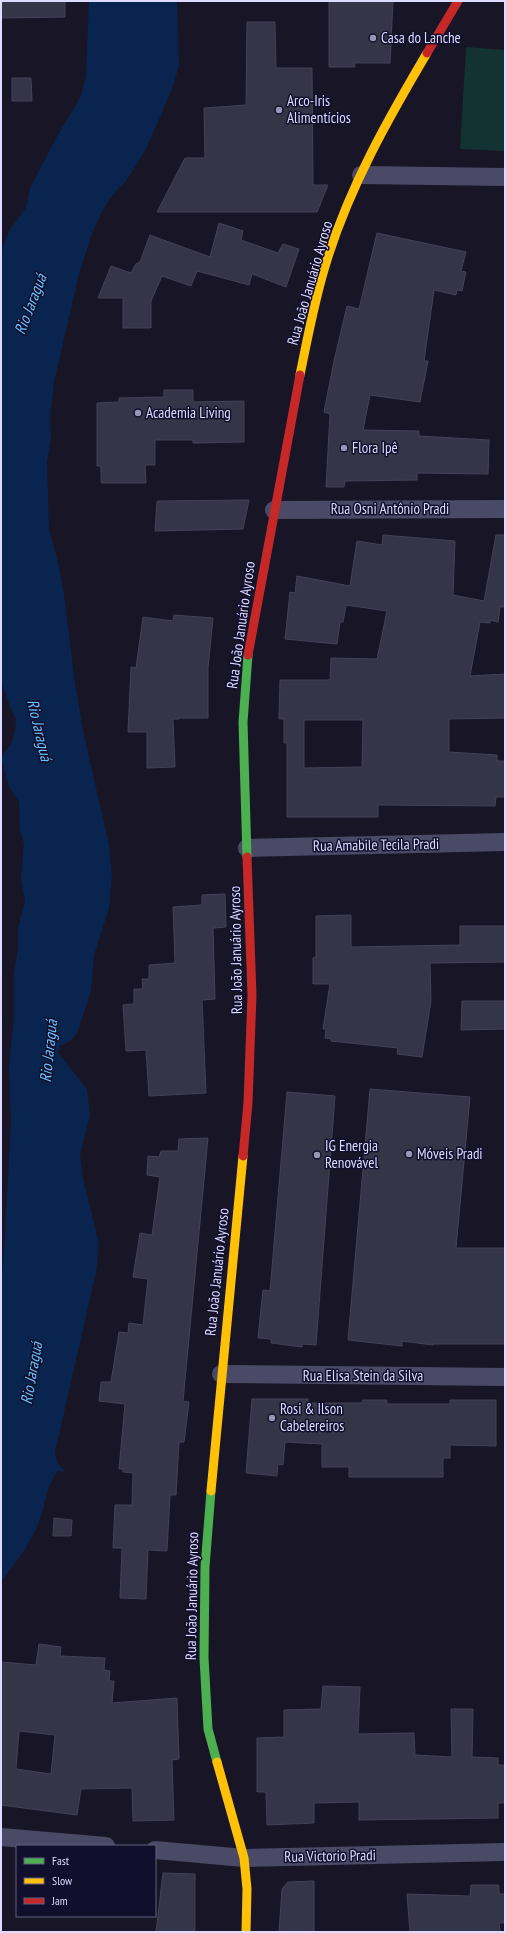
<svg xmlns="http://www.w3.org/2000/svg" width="506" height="1933" font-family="'PT Sans Narrow',sans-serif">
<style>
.green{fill:#123332}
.water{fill:#09254f}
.building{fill:#363447;stroke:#444159;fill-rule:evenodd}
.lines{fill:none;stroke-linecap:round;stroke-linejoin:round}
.street{stroke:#4a4a67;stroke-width:18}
.fast{stroke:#4caf50;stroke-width:9}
.slow{stroke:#ffc107;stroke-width:9}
.jam{stroke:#c62828;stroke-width:9}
.poi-dot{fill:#9896b3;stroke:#120f2d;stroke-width:1.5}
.labels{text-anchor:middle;stroke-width:3;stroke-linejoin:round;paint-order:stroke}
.poi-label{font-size:15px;fill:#dddbff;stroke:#120f2d;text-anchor:start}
.street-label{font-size:15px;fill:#dddbff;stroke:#120f2d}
.water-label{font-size:16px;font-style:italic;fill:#69c2ff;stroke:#120f2d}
</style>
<rect width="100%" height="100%" fill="#181626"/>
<polygon class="green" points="466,47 505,50 505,151 460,149"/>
<path class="water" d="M89,1H177L179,66L172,89L146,149L126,181L113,194L102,211L92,233L79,274L54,382L50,417L51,439L47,462L49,529L58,562L64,595L75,684L83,731L109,845L112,876L109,908L94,955L91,991L77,1033L70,1041L60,1046L58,1053L87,1089L90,1115L80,1155L83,1179L99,1244L96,1272L55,1452L57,1463L64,1470L63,1472L58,1471C45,1488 46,1504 39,1522C30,1545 15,1563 1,1582V1283L4,1254L11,1121L9,1065L14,1018V975L18,948V928L25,901L21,880L24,844L20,830L19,802L8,785L2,759L4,753L11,745L15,731L16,718L12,712L1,681V253L9,231L26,208L30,188L59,133L81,96L86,76Z"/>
<g class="building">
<polygon points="1,1 65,1 65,17 1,18"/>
<polygon points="329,1 393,1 390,63 354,63 355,67 329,67"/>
<polygon points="247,22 275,22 276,68 312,68 313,185 328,185 317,212 157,212 185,158 205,158 204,108 246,105"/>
<polygon points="12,78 31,78 32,101 12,101"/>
<polygon points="219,223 243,231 241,240 278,253 283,244 299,249 286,287 252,274 249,285 197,271 191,286 162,276 151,301 151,328 123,328 123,298 98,298 111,266 131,273 136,264 140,262 150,235 210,257"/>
<polygon points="377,233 466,252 461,271 466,272 462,291 457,290 456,295 434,290 424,361 428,361 420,402 370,395 363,430 419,431 419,436 489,440 488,474 417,473 417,480 345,481 344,487 326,487 330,414 324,412 334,361 347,306 359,309"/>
<polygon points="164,390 193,390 193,402 244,401 244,442 193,443 193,440 155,440 155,465 145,465 146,483 101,483 101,466 97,466 97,403 119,402 119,398 164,397"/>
<polygon points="249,500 243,529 155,531 157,501"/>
<path d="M383,535L455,541L453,595L484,601L496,535H505V607H500L498,622L490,620V623L480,622L470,676L505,674V718L449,719V752L497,755V761H505V797H496L495,806L378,805V817H287V743H284V719H279L280,680H330L331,658L377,659L387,611L346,605L343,622H340L337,644L285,639L290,592L295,593L297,576L350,586L357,541L382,545ZM304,720H363L362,767L304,768Z"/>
<polygon points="174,615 213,618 208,668 208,718 179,718 179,719 173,719 175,767 147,768 147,732 128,732 131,667 136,668 143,617 173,621"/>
<polygon points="225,894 226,927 213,928 215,999 202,1000 206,1093 149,1096 146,1050 126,1051 123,1005 134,1004 134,989 143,989 142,979 149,979 149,965 175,963 173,907 202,905 202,895"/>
<polygon points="351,915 351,947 460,945 460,926 505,926 505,962 430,963 431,1001 422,1057 397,1054 398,1048 331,1041 331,1039 325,1038 326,1029 323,1029 330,984 313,984 313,958 316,957 316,916"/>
<polygon points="462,1001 505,1001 505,1029 461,1030"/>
<polygon points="370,1089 470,1097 456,1248 505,1248 505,1344 434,1344 433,1345 402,1341 402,1346 348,1340"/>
<polygon points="287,1092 335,1096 316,1345 302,1344 302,1347 271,1343 271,1339 258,1338 263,1290 270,1291"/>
<polygon points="208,1138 183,1401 189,1402 184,1442 179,1442 176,1495 170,1495 167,1551 148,1550 146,1599 120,1598 122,1548 113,1548 115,1505 132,1505 133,1473 123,1472 123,1469 119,1469 125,1404 99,1401 101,1382 111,1382 119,1332 128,1333 129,1323 143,1325 148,1279 133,1277 140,1233 152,1235 160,1177 147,1175 148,1156 159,1157 161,1151 178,1151 179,1139"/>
<polygon points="252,1399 308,1399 308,1403 362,1403 363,1400 387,1400 387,1404 450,1404 450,1400 496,1400 496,1446 450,1445 450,1458 443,1458 443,1477 349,1477 349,1467 322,1467 322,1444 285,1442 283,1465 278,1464 277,1476 246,1473"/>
<polygon points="54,1518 72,1520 71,1536 53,1536"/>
<path d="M39,1644L61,1647L60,1656L105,1658L104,1670L110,1671L109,1681H114L112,1703L177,1698L179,1759L172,1760L174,1820L133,1821L132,1788L81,1789L77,1815L1,1805V1662L36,1665ZM19,1731L55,1735L51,1774L16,1769Z"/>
<polygon points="323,1686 360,1687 358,1734 414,1733 415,1755 452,1757 451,1709 473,1709 472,1757 498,1758 498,1765 505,1765 505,1803 498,1803 498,1818 359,1820 359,1802 314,1803 314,1823 267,1825 266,1792 257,1792 257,1738 284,1737 284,1710 321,1709"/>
<polygon points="163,1873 195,1874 195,1932 156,1932"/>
<polygon points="314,1881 314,1932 279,1932 282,1889 288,1882"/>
<polygon points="471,1885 499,1885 499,1894 505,1894 505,1923 499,1923 500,1932 410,1932 407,1894 470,1896"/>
</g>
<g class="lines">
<g class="street">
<polyline points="361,175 505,177"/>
<polyline points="274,510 505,509"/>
<polyline points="247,848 505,842"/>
<polyline points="221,1374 505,1377"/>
<polyline points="1,1837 106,1846"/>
<polyline points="155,1850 244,1858 505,1852"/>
</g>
<g class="fast">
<polyline points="247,857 243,722 248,655"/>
<polyline points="211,1491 205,1567 204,1658 208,1729 217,1762"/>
</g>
<g class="slow">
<path d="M300,375C308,336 315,297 327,260C350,186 388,119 427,53"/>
<polyline points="211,1491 243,1156"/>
<polyline points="217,1762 244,1858 247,1889 246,1932"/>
</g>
<g class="jam">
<polyline points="427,53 458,1"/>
<polyline points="248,655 300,375"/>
<polyline points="243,1156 248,1103 252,995 247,857"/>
</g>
</g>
<g class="poi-dot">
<circle cx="373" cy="38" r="4"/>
<circle cx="279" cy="110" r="4"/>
<circle cx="138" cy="413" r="4"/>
<circle cx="344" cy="448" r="4"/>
<circle cx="409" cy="1154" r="4"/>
<circle cx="317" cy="1155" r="4"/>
<circle cx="272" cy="1418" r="4"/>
</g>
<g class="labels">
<g class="poi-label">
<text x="381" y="43">Casa do Lanche</text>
<text x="287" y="106">Arco-Iris<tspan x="287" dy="17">Alimentícios</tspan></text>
<text x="146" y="418">Academia Living</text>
<text x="352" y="453">Flora Ipê</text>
<text x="325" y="1151">IG Energia<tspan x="325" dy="17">Renovável</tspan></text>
<text x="417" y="1159">Móveis Pradi</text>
<text x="280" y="1414">Rosi &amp; Ilson<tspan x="280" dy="17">Cabelereiros</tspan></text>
</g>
<g class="street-label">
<text transform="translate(310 283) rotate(-74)" y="5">Rua João Januário Ayroso</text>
<text x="390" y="514">Rua Osni Antônio Pradi</text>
<text transform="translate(241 625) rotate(-82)" y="5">Rua João Januário Ayroso</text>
<text transform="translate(376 845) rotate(-1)" y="5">Rua Amabile Tecila Pradi</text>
<text transform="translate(236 950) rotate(-91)" y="5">Rua João Januário Ayroso</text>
<text transform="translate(217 1272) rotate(-84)" y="5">Rua João Januário Ayroso</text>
<text x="363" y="1381">Rua Elisa Stein da Silva</text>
<text transform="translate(192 1596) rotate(-89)" y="5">Rua João Januário Ayroso</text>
<text transform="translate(330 1856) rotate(-1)" y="5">Rua Victorio Pradi</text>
</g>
<g class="water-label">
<text transform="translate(30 304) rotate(-69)" y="6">Rio Jaraguá</text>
<text transform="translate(40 730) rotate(77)" y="6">Rio Jaraguá</text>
<text transform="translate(48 1051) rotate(-84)" y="6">Rio Jaraguá</text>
<text transform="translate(31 1373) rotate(-80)" y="6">Rio Jaraguá</text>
</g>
</g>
<rect width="506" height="1933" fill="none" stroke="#dddbff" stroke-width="4"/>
<rect x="16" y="1845" width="140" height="72" fill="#120f2d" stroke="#636181"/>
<rect x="24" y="1858" width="20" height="6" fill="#4caf50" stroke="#636181"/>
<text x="52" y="1865" font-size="12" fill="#dddbff">Fast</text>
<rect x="24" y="1878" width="20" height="6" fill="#ffc107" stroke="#636181"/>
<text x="52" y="1885" font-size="12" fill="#dddbff">Slow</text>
<rect x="24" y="1898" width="20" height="6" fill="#c62828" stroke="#636181"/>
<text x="52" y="1905" font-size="12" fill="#dddbff">Jam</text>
</svg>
